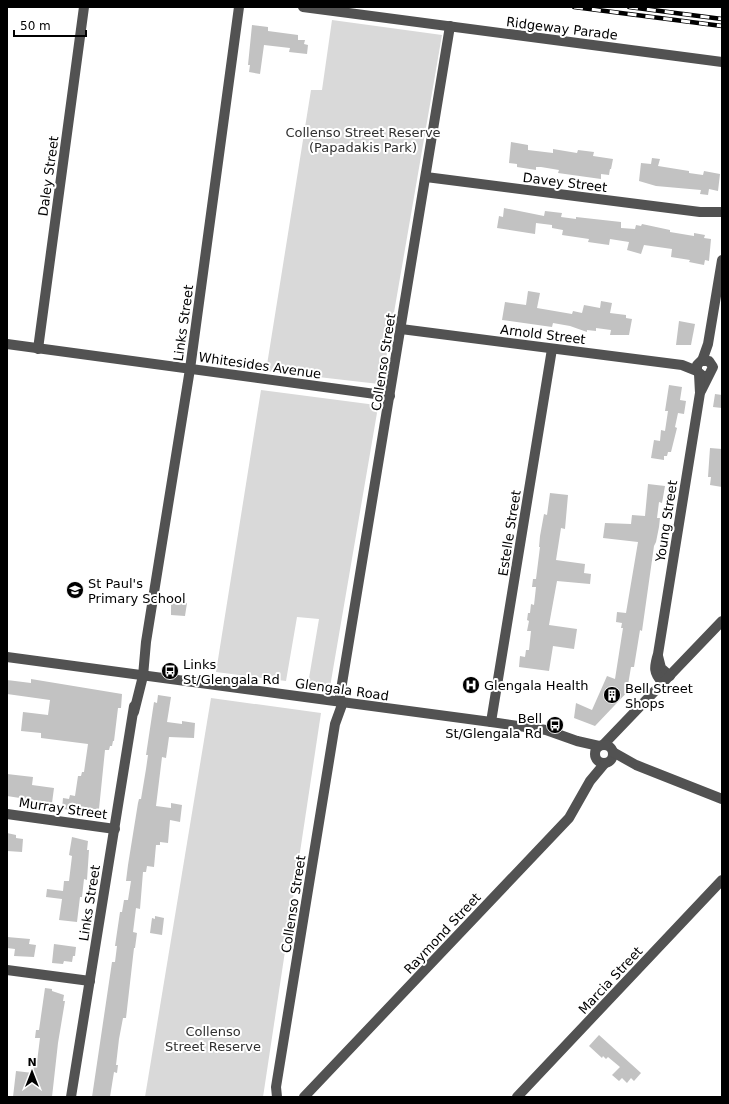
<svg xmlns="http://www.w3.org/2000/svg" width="729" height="1104" font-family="'DejaVu Sans',sans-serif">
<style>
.green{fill:#d9d9d9}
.building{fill:#c2c2c2}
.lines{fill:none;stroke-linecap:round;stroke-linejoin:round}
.minor{stroke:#525252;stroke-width:10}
.rail-casing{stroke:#000;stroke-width:4.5}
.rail{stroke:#fff;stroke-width:3;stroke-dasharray:9;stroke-linecap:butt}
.labels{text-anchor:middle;stroke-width:4;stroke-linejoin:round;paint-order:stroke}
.street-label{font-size:13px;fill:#000;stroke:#fff}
.park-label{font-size:13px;fill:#303030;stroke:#fff}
.poi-label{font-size:13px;fill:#000;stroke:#fff;text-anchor:start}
</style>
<rect width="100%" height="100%" fill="#fff"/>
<g class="green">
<polygon points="332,20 442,35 382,382 379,384 266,371 311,90 322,90"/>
<polygon points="261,390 376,405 378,407 330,687 308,684 319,619 297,617 286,681 216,672"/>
<polygon points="211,698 321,713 263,1097 145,1097"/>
</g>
<g class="building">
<polygon points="252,25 268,27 268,31 298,35 298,40 305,40 304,44 308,45 307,54 289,52 290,48 264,45 260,74 249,72 250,65 248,65"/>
<polygon points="511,142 528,145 528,150 553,153 553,149 577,153 578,150 594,152 593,156 613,159 611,169 610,169 609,175 601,174 601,179 558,173 559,170 541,167 536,167 536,170 517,167 517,164 509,163"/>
<polygon points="652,158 660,159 658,166 689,171 689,173 703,175 704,171 720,174 718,191 709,189 708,195 700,194 701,190 656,186 639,181 641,163 651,164"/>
<polygon points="504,208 544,216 545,211 562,213 561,217 576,219 576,217 621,222 621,228 635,229 636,225 641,226 642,224 670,230 670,232 694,236 694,233 705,235 704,238 711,239 709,261 705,260 704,265 689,262 690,260 671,257 672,249 644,245 641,254 627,250 629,242 610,239 609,245 588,242 589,239 562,235 563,230 552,228 552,225 536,223 535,234 497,228 499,216 503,217"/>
<polygon points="528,291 540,293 537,308 572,314 573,311 582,313 584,305 600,308 601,301 612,303 610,313 626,315 626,318 632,319 629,335 610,335 611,330 596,328 596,331 587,330 587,332 570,326 553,323 552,327 502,320 505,302 526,305"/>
<polygon points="679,321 695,324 691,345 676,345"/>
<polygon points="669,385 682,387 680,400 686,401 684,414 678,413 675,427 677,428 671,452 668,452 667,456 664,456 664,460 651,458 654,440 660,441 661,430 665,431 668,411 665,411"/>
<polygon points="715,394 722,395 722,408 713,407"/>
<polygon points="710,448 722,449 722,487 710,485 711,477 708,477"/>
<polygon points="648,484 665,486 662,503 659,502 657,518 660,518 659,527 656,542 654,546 642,631 640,630 634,667 631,667 628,685 632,687 595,726 574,718 576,703 592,710 607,676 615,679 623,628 621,628 622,623 616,622 617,612 626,613 638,542 603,538 605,523 631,524 632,515 645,516"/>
<polygon points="550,493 568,495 565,529 561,528 556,560 585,564 584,573 591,574 590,584 557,581 549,625 577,629 574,649 553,646 549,671 519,667 520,656 525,657 526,650 529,650 531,631 527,631 529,621 527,620 528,613 530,613 531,604 534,605 536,587 532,587 533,579 536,579 540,547 539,547 540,536 544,514 547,515"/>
<polygon points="171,601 187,603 185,616 171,615"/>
<polygon points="31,679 122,694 121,708 118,708 114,741 113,741 112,746 110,746 109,750 105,750 99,809 93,809 93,812 62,809 63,798 69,799 70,795 75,796 78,776 81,776 82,772 84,772 88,744 41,738 41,733 21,731 23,712 48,715 50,700 7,694 7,680 31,683"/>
<polygon points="158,695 171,697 167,722 182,724 182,721 195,723 194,738 169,737 166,758 162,757 156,806 171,808 171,803 182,805 180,822 170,820 168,843 160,842 160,845 156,845 154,867 147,866 146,872 143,872 140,909 136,908 133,932 137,933 135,948 134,948 126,1018 123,1018 119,1039 116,1065 118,1065 117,1073 114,1072 110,1097 92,1097 112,962 115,962 117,946 115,946 120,912 122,912 124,900 128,900 131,881 126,881 128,865 138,803 139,799 141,799 146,769 148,755 146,755 154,702 157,703"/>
<polygon points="7,774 33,777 32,785 54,788 52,803 7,796"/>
<polygon points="7,833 16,835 16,838 23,839 22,852 7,851"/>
<polygon points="72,837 88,841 87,850 89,850 87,880 84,879 82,897 80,897 77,922 59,920 62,899 46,897 47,889 63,891 64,881 69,881 72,856 69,855"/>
<polygon points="155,916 164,918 162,935 150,933 152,918 155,919"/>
<polygon points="7,937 30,939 29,944 36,945 34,957 14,956 15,949 7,948"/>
<polygon points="54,944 76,947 75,956 73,956 72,962 64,961 63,964 52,963"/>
<polygon points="45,988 52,989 52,991 64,995 63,1001 65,1001 58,1043 52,1097 13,1097 16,1071 33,1073 34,1062 37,1062 40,1038 35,1038 36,1030 39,1030"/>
<polygon points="599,1035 641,1073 634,1081 631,1078 627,1083 622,1078 619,1081 612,1075 620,1067 608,1057 606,1059 603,1056 602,1058 589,1046"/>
</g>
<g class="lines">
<g class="minor">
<polyline points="303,7 722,62"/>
<polyline points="426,177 700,212 722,212"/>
<polyline points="401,329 682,365 697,371"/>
<polyline points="7,344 390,396"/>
<polyline points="38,349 84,7"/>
<polyline points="702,361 708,344 722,260"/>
<polyline points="701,391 713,367 709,361 701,361 697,365 697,371 703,376 708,376"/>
<polyline points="658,656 661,668 670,676"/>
<polyline points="7,657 491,722 546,730 577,741 599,746"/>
<path d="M663,683C653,673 654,667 658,654L700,393L699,374"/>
<polyline points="339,702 450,26"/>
<polyline points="134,712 143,676 146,642 190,369 239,7"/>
<polyline points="491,722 552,349"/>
<polyline points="604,744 722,621"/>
<circle cx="604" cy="754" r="9"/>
<polyline points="613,752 636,765 722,799"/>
<polyline points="7,814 115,829"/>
<polyline points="7,970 90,981"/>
<polyline points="71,1097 134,706"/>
<polyline points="277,1097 276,1087 335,724 343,702"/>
<polyline points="304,1097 569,818 590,781 605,763"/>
<polyline points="517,1097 722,880"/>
</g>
<g class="rail-casing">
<g id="rail">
<polyline points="574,7 722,26"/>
<polyline points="629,7 722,19"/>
</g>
</g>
<use href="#rail" class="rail"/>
</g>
<defs>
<g id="school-disc" transform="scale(0.9)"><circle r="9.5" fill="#000" stroke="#fff"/><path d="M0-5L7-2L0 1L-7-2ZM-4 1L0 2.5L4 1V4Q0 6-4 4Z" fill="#fff"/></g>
<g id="bus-disc" transform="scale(0.9)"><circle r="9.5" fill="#000" stroke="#fff"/><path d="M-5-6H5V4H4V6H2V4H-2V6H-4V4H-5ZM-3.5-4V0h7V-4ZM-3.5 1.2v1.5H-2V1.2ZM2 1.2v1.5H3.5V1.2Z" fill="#fff"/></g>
<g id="hospital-disc" transform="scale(0.9)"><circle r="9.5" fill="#000" stroke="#fff"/><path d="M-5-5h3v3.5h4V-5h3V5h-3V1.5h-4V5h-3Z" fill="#fff"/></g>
<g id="building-disc" transform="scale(0.9)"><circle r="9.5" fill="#000" stroke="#fff"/><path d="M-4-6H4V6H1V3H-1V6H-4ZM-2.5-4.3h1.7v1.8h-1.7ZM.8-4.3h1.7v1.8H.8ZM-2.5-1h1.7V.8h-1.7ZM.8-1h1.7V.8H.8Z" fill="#fff"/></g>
</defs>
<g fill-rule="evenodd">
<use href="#school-disc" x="75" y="590"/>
<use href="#bus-disc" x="170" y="671"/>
<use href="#hospital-disc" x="471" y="685"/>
<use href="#building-disc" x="612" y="695"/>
<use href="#bus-disc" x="555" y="725"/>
</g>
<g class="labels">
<g class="street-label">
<text transform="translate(562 28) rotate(7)" y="5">Ridgeway Parade</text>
<text transform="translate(48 176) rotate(-82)" y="5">Daley Street</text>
<text transform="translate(565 182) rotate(7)" y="5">Davey Street</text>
<text transform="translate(183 323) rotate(-82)" y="5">Links Street</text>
<text transform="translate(543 334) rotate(7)" y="5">Arnold Street</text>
<text transform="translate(383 362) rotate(-81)" y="5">Collenso Street</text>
<text transform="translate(260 365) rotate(8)" y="5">Whitesides Avenue</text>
<text transform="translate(666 521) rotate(-81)" y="5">Young Street</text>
<text transform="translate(509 533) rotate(-81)" y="5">Estelle Street</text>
<text transform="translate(342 689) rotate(8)" y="5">Glengala Road</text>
<text transform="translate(63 808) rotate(8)" y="5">Murray Street</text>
<text transform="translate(89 903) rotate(-81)" y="5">Links Street</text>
<text transform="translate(293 904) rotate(-81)" y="5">Collenso Street</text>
<text transform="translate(442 933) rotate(-47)" y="5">Raymond Street</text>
<text transform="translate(610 980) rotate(-47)" y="5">Marcia Street</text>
</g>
<g class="park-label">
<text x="363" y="137">Collenso Street Reserve<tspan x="363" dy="15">(Papadakis Park)</tspan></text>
<text x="213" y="1036">Collenso<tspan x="213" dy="15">Street Reserve</tspan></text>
</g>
<g class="poi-label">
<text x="88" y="588">St Paul's<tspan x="88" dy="15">Primary School</tspan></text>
<text x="183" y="669">Links<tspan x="183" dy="15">St/Glengala Rd</tspan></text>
<text x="484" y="690">Glengala Health</text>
<text x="625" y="693">Bell Street<tspan x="625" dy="15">Shops</tspan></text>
<text x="542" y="723" text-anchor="end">Bell<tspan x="542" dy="15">St/Glengala Rd</tspan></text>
</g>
</g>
<rect width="729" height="1104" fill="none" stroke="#000000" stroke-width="16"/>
<g transform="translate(32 1072)" stroke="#ffffff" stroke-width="3" paint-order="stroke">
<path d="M0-3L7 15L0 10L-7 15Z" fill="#000000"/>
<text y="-6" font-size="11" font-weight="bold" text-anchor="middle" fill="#000000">N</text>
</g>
<path d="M14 30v6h72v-6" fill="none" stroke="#000000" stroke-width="2"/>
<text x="20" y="30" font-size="12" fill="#000000" stroke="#ffffff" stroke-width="3" paint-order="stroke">50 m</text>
</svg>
